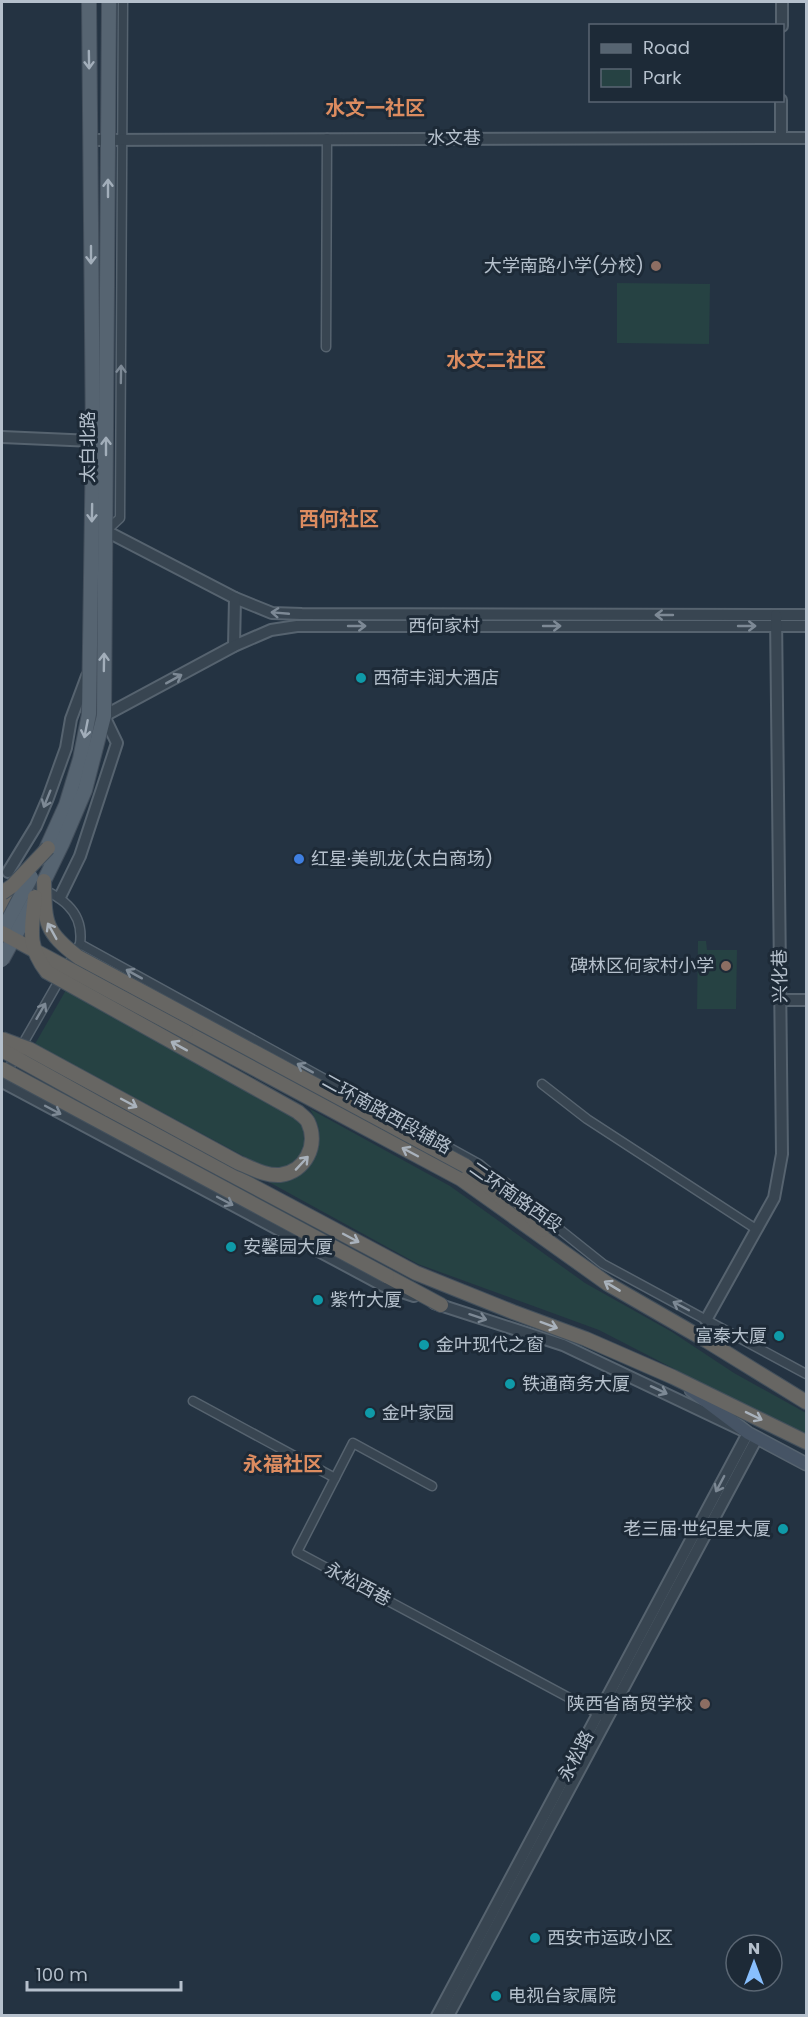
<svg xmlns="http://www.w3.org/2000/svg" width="808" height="2017" font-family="Poppins,'Noto Sans SC',sans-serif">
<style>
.green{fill:#264243}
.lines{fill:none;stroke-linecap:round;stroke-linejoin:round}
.minor-casing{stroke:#56636f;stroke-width:11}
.tertiary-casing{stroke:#56636f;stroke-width:14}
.secondary-casing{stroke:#56636f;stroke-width:15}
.primary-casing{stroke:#424e5b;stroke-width:16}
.trunk-casing{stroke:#43505c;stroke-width:16}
.minor{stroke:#384551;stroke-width:8}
.tertiary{stroke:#384551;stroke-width:10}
.secondary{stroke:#465465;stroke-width:12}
.primary{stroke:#566471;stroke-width:14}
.trunk{stroke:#676663;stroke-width:14}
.primary-bridge-casing{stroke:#424e5b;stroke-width:16;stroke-linecap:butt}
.trunk-bridge-casing{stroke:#43505c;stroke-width:16;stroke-linecap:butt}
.primary-bridge{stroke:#566471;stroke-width:14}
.trunk-bridge{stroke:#676663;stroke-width:14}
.oneway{stroke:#a2aeba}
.oneway2{stroke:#7d8995}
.oneway3{stroke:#a9b2bc}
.education-dot{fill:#8d6e63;stroke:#1d2a37;stroke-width:2}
.culture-dot{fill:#0f9aa8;stroke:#1d2a37;stroke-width:2}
.shop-dot{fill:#3f7fe0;stroke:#1d2a37;stroke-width:2}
.labels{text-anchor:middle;stroke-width:6;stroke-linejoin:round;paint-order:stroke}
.street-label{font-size:18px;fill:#b5c0cc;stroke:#1d2a37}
.poi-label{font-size:18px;fill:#b5c0cc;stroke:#1d2a37;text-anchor:start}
.neighbourhood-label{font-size:20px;font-weight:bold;fill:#dc8c60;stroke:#1d2a37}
</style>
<rect width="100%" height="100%" fill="#243342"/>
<g class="green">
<polygon points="617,283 710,284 709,344 617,343"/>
<polygon points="698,941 706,941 707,950 737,950 736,1009 697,1009"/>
<polygon points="66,990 296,1117 303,1129 305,1150 300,1158 285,1169 262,1166 35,1044"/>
<path d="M310,1109L450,1186L585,1283L672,1332L734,1373L806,1413V1437L599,1330L418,1264L267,1181C275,1181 284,1181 291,1179C311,1174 322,1150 319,1130C318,1123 313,1115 310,1109Z"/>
</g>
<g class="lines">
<g class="minor-casing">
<g id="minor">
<polyline points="326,347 327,138"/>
<polyline points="106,531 120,518 123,2"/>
<polyline points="80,944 479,1164 507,1187"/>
<path d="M5,1075L80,944C85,906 55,895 26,881"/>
<polyline points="542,1084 587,1119 756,1229"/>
<polyline points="524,1201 603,1264 806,1374"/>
<polyline points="193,1401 335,1478"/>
<polyline points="432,1486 353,1443 297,1552 603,1716"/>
</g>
</g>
<g class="tertiary-casing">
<g id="tertiary">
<polyline points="782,26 782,2"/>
<polyline points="781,138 781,100"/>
<polyline points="90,140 806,138"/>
<polyline points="2,437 93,441"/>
<polyline points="106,531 235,598 272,613 302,614 806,615"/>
<polyline points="234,646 235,598"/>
<polyline points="8,872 36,826 48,798 66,748 71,719 87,676"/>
<polyline points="60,897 80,856 117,743 104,716 234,646 271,630 297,626 806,626"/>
<polyline points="780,1000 806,1000"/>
<polyline points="2,1082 384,1286 414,1296"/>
<polyline points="434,1303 563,1345 748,1433 437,2016"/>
<polyline points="706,1320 774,1198 782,1154 776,615"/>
<polyline points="448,2016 757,1438"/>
</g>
</g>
<g class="secondary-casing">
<polyline id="secondary" points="691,1390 748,1433 806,1464"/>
</g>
<g class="primary-casing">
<g id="primary">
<polyline points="42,858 66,805 80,759 89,714 93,441 89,2"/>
<polyline points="44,881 62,844 85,790 104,716 109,2"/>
</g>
</g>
<g class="trunk-casing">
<g id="trunk">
<polyline points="2,908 24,889"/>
<polyline points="186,1032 461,1179 608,1284 707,1341 806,1402"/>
<polyline points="108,1109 416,1273 513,1312 586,1339 673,1377 806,1442"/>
<polyline points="466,1166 504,1200"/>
<polyline points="505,1185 542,1230"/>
<polyline points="387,1276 441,1305"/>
</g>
</g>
<use href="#minor" class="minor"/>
<use href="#tertiary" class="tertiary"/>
<use href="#secondary" class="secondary"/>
<use href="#primary" class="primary"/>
<use href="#trunk" class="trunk"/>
<g class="primary-bridge-casing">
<g id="primary-bridge">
<polyline points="2,932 31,877"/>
<polyline points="2,960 35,899"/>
</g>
</g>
<g class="trunk-bridge-casing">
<g id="trunk-bridge">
<path d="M44,881C45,923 44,931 78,957L466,1166"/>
<polyline points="2,893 12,886 48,848"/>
<polyline points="2,933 186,1032"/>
<path d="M2,1039L29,1049L239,1163C252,1168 265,1176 280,1175C305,1172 319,1145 308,1122C306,1118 301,1115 298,1112L47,972C26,945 32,928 35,897"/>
<polyline points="2,1050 108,1109"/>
<polyline points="2,1069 387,1276"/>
</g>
</g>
<use href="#primary-bridge" class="primary-bridge"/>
<use href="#trunk-bridge" class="trunk-bridge"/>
</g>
<defs><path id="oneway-shaft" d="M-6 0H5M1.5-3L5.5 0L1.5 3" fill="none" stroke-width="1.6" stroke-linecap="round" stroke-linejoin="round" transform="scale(1.5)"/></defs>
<g class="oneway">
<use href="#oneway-shaft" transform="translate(89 60) rotate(89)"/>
<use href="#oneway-shaft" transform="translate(108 188) rotate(-90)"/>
<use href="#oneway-shaft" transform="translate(91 255) rotate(90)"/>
<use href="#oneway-shaft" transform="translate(106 446) rotate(-90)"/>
<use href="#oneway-shaft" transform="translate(92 513) rotate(91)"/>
<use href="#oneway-shaft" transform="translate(104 662) rotate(-89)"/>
<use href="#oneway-shaft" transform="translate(86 729) rotate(101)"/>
</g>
<g class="oneway2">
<use href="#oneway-shaft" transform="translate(121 374) rotate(-89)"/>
<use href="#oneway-shaft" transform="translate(280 613) rotate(-175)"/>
<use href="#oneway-shaft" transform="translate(664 615) rotate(-180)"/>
<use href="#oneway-shaft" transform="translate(357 626)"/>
<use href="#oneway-shaft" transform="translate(552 626)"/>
<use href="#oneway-shaft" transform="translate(747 626)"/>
<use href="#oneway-shaft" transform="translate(174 679) rotate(-29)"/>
<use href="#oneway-shaft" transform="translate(47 799) rotate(112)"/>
<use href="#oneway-shaft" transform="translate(134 974) rotate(-151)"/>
<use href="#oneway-shaft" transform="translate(41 1011) rotate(-60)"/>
<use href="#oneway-shaft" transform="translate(305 1068) rotate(-151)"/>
<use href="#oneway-shaft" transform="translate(53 1110) rotate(28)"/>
<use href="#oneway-shaft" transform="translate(225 1201) rotate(28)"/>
<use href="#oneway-shaft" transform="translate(681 1306) rotate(-152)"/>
<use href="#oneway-shaft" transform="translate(478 1317) rotate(18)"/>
<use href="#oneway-shaft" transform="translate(659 1390) rotate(25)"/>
<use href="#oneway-shaft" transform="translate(720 1484) rotate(118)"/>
</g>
<g class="oneway3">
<use href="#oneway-shaft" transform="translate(52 931) rotate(-119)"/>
<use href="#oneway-shaft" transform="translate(179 1046) rotate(-151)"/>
<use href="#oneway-shaft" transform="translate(129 1103) rotate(28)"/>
<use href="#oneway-shaft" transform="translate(410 1152) rotate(-152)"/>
<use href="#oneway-shaft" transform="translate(302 1163) rotate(-47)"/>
<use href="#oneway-shaft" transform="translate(351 1238) rotate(28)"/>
<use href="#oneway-shaft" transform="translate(612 1286) rotate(-149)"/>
<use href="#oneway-shaft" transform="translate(549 1325) rotate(20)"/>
<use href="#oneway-shaft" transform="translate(754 1416) rotate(26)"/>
</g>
<g class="education-dot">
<circle cx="656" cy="266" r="6"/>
<circle cx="726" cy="966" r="6"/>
<circle cx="705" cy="1704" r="6"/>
</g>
<g class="culture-dot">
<circle cx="361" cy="678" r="6"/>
<circle cx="231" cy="1247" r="6"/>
<circle cx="318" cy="1300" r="6"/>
<circle cx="779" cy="1336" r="6"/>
<circle cx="424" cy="1345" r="6"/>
<circle cx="510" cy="1384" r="6"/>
<circle cx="370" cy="1413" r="6"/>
<circle cx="783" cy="1529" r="6"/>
<circle cx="535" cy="1938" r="6"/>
<circle cx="496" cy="1996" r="6"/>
</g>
<circle class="shop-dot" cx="299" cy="859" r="6"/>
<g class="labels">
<g class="street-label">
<text x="454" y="144">水文巷</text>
<text transform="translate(88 447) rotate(-90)" y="6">太白北路</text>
<text x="444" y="632">西何家村</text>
<text transform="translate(780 976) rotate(-91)" y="6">兴化巷</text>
<text transform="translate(387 1114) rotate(29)" y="6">二环南路西段辅路</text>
<text transform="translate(516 1197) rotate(35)" y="6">二环南路西段</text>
<text transform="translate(358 1584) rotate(28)" y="6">永松西巷</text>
<text transform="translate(576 1756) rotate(-62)" y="6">永松路</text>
</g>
<g class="poi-label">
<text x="644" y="272" text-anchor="end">大学南路小学(分校)</text>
<text x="373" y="684">西荷丰润大酒店</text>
<text x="311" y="865">红星·美凯龙(太白商场)</text>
<text x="714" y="972" text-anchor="end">碑林区何家村小学</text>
<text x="243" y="1253">安馨园大厦</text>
<text x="330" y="1306">紫竹大厦</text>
<text x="767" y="1342" text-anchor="end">富秦大厦</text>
<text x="436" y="1351">金叶现代之窗</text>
<text x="522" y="1390">铁通商务大厦</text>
<text x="382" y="1419">金叶家园</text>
<text x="771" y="1535" text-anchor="end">老三届·世纪星大厦</text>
<text x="693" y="1710" text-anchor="end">陕西省商贸学校</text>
<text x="547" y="1944">西安市运政小区</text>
<text x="508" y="2002">电视台家属院</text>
</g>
<g class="neighbourhood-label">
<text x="375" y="115">水文一社区</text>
<text x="496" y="367">水文二社区</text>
<text x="339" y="526">西何社区</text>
<text x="283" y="1471">永福社区</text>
</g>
</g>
<rect width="808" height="2017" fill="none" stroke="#b5c0cc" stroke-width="6"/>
<rect x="589" y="24" width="195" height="78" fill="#1d2a37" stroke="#5a6673" stroke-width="1.5"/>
<rect x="601" y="44" width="30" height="9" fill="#566471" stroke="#5a6673" stroke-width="1.5"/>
<text x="643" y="54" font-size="18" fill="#b5c0cc">Road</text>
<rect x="601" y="69" width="30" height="18" fill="#264243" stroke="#5a6673" stroke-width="1.5"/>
<text x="643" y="84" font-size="18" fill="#b5c0cc">Park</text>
<g transform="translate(754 1963)"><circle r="28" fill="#1d2a37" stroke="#5a6673" stroke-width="1.5"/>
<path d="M0-4.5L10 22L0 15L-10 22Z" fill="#88bffe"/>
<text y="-9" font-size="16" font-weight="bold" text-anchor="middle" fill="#b5c0cc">N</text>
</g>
<path d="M27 1981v9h154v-9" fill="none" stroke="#b5c0cc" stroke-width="3"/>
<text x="36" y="1981" font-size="18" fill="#b5c0cc" stroke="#1d2a37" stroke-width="4.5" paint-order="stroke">100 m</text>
</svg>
